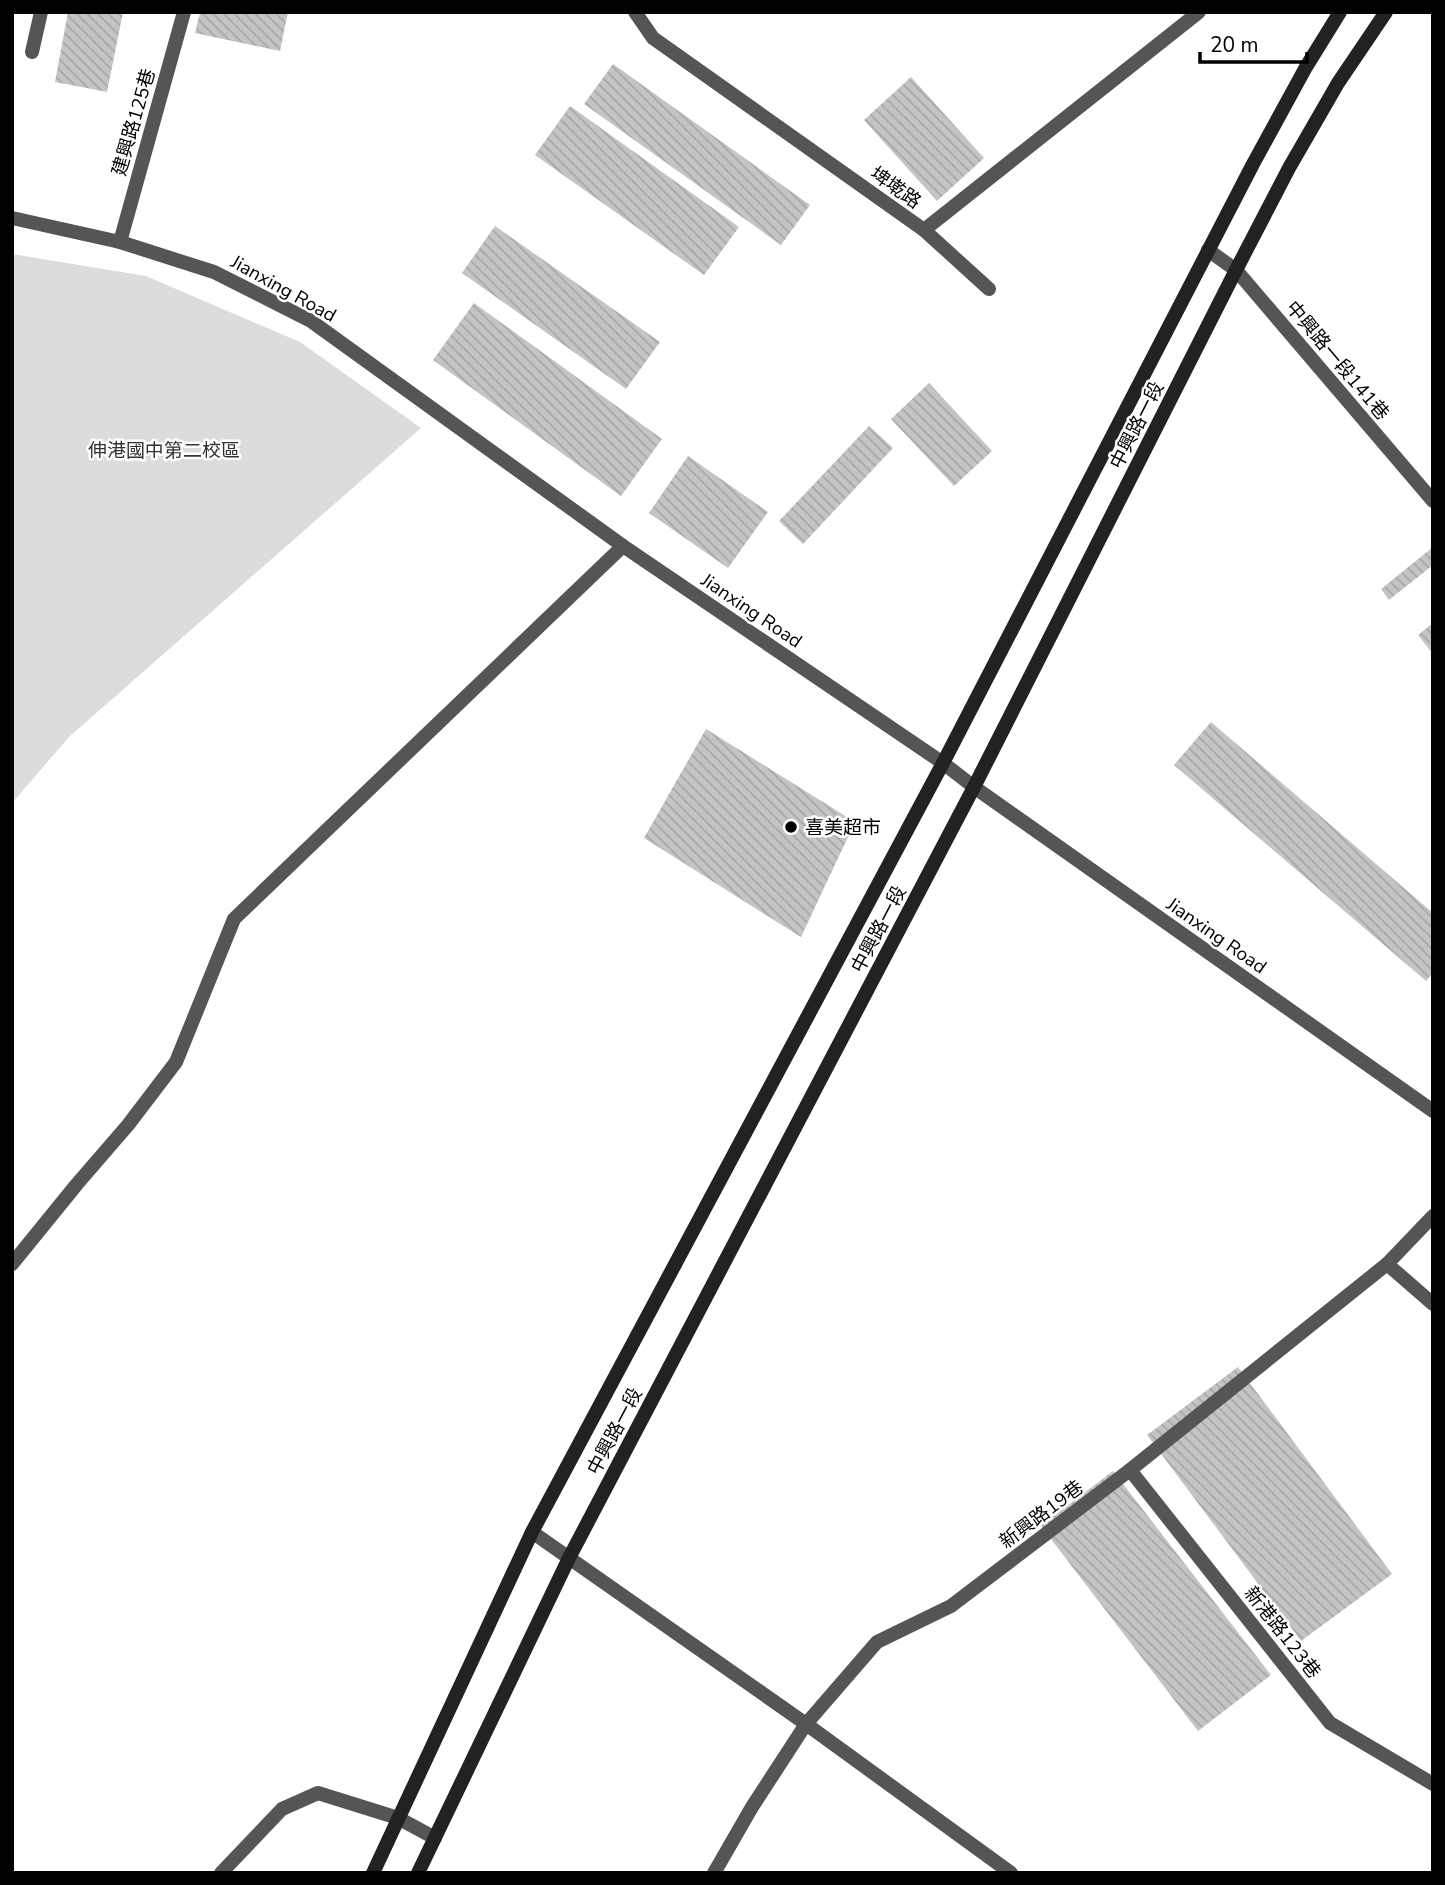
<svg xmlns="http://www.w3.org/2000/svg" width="1445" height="1885" font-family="'Nunito Sans','Noto Sans TC',sans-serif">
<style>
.park{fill:#dcdcdc}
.building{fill:url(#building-back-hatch)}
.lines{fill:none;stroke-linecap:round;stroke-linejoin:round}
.service{stroke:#555;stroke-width:14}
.minor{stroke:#555;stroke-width:14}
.secondary{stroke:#222;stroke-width:14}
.poi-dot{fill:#000;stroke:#fff;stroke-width:2.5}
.labels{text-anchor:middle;stroke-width:5;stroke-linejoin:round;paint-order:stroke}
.street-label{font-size:19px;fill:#000;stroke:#fff}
.park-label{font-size:19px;fill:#333;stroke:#fff}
.poi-label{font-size:19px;fill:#000;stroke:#fff;text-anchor:start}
</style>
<defs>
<pattern id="building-back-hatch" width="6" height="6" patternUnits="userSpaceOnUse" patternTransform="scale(1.75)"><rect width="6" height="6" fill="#c4c4c4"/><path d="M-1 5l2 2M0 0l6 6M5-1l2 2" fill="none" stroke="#a7a7a7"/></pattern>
</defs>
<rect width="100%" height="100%" fill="#fff"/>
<polygon class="park" points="12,254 146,276 300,342 421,428 69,737 12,803"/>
<g class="building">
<polygon points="68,12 123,12 107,92 55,82"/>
<polygon points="200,12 288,12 280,51 195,33"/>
<polygon points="613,64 810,205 781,245 584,104"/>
<polygon points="911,77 984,158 937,201 864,120"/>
<polygon points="570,106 739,227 704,275 535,155"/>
<polygon points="495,226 660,342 626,389 462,273"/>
<polygon points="474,303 662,439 621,496 433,360"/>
<polygon points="929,383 992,451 954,486 891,419"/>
<polygon points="869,426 893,448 803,544 779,521"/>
<polygon points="688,456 768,512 728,568 649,513"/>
<polygon points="1433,547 1433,565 1389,600 1381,589"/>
<polygon points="1433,623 1433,654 1418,635"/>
<polygon points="1211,722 1433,913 1433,973 1426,981 1174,765"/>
<polygon points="706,729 855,822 801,937 644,838"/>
<polygon points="1238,1367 1392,1574 1301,1641 1147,1435"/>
<polygon points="1113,1471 1271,1675 1198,1731 1041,1526"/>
</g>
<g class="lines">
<g class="service">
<polyline points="635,12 653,38 924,230 1199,12"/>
<polyline points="32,52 41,12"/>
<polyline points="924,230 989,289"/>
<polyline points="120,242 184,12"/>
<polyline points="1208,250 1236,270 1433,501"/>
<polyline points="1387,1264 1433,1304"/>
<polyline points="1130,1470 1330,1723 1433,1784"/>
<polyline points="532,1532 806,1724 1011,1873"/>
<polyline points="221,1873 282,1809 318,1793 398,1818 435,1838"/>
<polyline points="714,1873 752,1807 806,1724 877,1642 951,1606 1130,1470 1387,1264 1433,1216"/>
</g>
<g class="minor">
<polyline points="12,218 120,242 214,272 311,321 623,546 943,763 974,787 1433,1111"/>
<polyline points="12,1264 77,1184 128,1125 176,1062 234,919 623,546"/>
</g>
<g class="secondary">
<polyline points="373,1873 532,1532 943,763 1253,164 1306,67 1340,12"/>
<polyline points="418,1873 569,1558 974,787 1236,270 1289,168 1338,83 1386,12"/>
</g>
</g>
<circle class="poi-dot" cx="791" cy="827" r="7"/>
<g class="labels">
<g class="street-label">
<text transform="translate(133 122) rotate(-74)" y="7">建興路125巷</text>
<text transform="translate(896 187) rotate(35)" y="7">埤墘路</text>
<text transform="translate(284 288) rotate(29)" y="7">Jianxing Road</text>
<text transform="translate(1338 360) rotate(50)" y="7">中興路一段141巷</text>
<text transform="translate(1136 425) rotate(-63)" y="7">中興路一段</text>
<text transform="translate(752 610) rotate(34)" y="7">Jianxing Road</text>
<text transform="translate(878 929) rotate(-62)" y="7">中興路一段</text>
<text transform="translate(1217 935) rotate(35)" y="7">Jianxing Road</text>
<text transform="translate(614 1431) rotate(-62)" y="7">中興路一段</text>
<text transform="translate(1041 1514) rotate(-37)" y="7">新興路19巷</text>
<text transform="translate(1283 1632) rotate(52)" y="7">新港路123巷</text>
</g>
<g class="park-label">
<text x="164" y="457">伸港國中第二校區</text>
</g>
<g class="poi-label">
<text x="805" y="834">喜美超市</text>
</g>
</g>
<rect width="1445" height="1885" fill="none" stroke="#000000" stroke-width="28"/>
<path d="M1200 52v10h107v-10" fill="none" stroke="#000000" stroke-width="3.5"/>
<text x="1210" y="52" font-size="21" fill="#000000" stroke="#ffffff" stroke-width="5" paint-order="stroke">20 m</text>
</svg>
